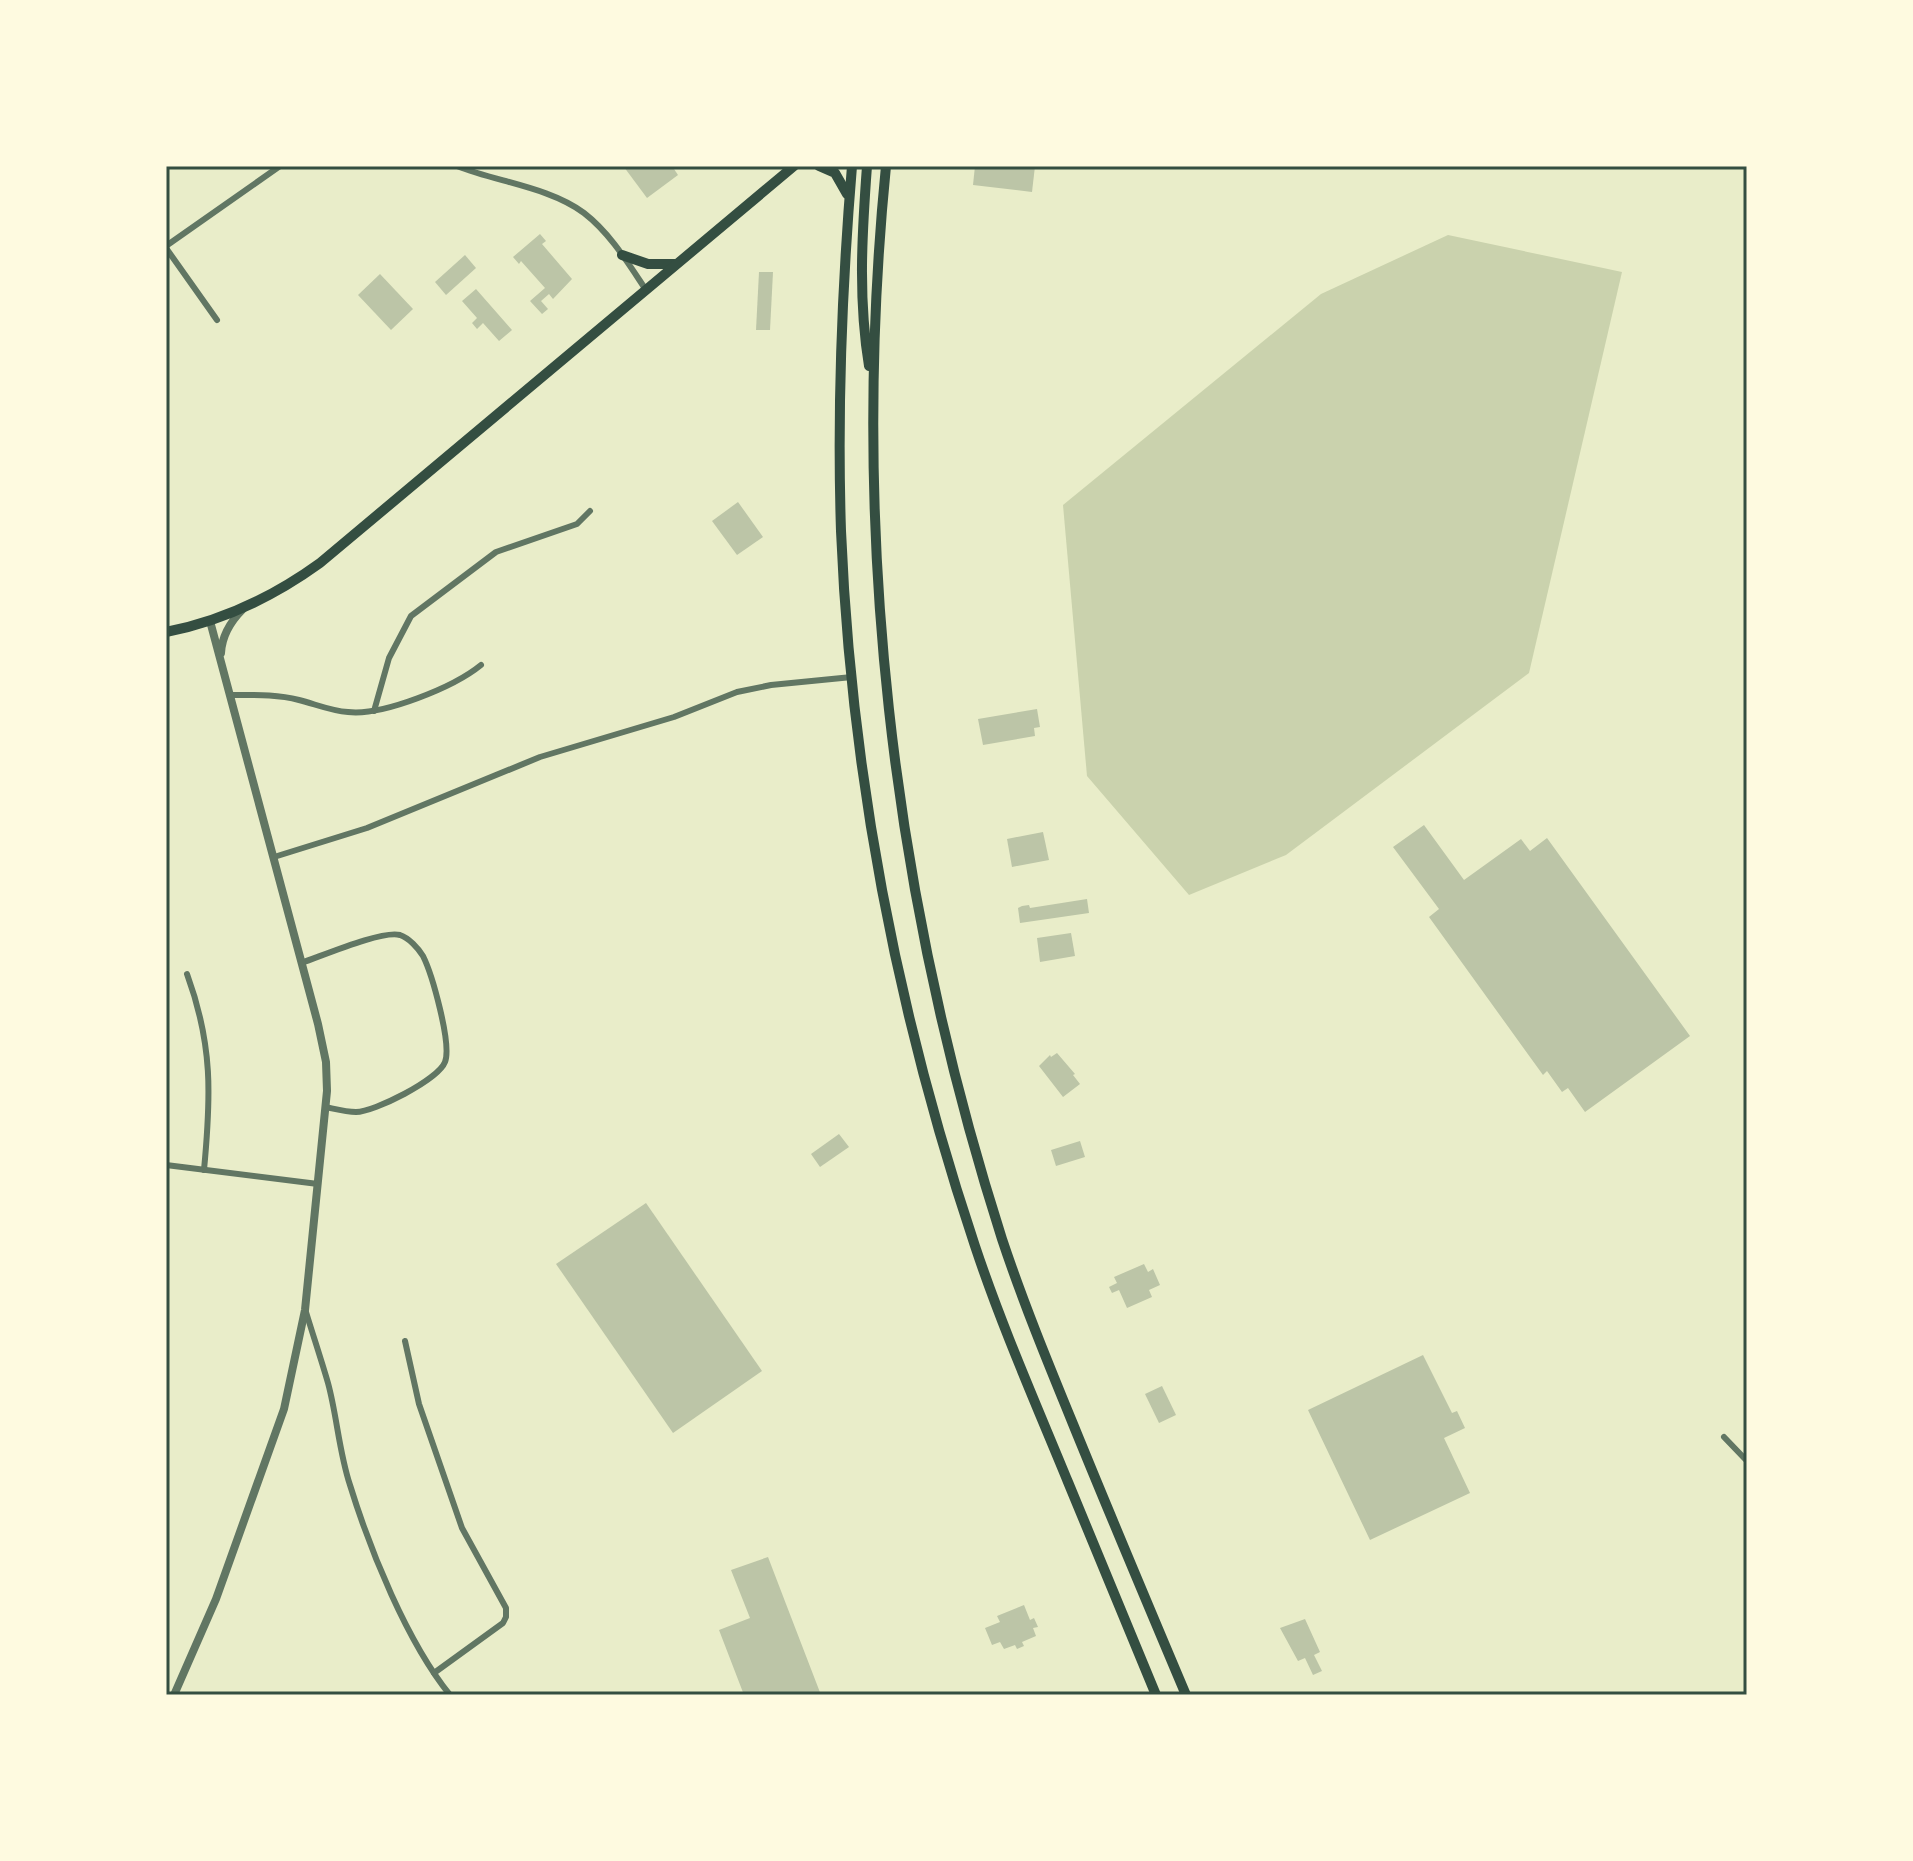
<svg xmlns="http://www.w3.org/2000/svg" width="1913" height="1861" font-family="'IBM Plex Sans',sans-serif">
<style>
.green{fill:#cad2ad}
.building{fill:#bcc5a7}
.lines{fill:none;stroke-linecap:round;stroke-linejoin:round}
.minor{stroke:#617663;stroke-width:6}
.tertiary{stroke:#617663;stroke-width:8}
.primary{stroke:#344e41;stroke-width:10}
.neatline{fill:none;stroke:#344e41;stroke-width:3}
</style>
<rect width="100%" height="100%" fill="#e9edc9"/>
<polygon class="green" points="1448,235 1622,272 1529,673 1286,855 1189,895 1087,776 1063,505 1321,294"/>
<g class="building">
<polygon points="626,166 672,166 678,175 647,198 624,167"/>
<polygon points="975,166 1035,166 1032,192 973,185"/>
<polygon points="540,234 546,241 542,244 572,279 553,299 549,294 541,301 548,309 542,314 530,301 545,288 521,261 519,264 513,257"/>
<polygon points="465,255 476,268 446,295 435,282"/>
<polygon points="759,272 773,272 770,330 756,330"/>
<polygon points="380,274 413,309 391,330 358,295"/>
<polygon points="476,289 512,330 499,341 483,323 477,329 472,323 477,318 462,301"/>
<polygon points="738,502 763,537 737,555 712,521"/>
<polygon points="1037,709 1040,727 1034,728 1035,736 983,745 978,719"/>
<polygon points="1424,825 1464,880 1521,839 1530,851 1547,838 1690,1036 1585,1112 1568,1088 1562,1092 1547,1071 1543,1075 1429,917 1439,909 1393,847"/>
<polygon points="1043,832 1049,860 1012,867 1007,839"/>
<polygon points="1087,899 1089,913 1020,923 1018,908 1022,906 1029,905 1030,908"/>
<polygon points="1071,933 1075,956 1040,962 1037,938"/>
<polygon points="1057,1053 1075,1074 1073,1075 1080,1084 1063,1097 1039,1066 1050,1055 1051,1057"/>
<polygon points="839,1134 849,1147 820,1167 811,1154"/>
<polygon points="1080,1141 1085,1157 1056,1166 1051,1150"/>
<polygon points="646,1203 762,1371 673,1433 556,1264"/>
<polygon points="1144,1264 1148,1272 1153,1269 1160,1285 1149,1290 1152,1297 1127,1308 1119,1290 1112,1293 1109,1287 1117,1283 1114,1277"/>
<polygon points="1423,1355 1452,1413 1457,1411 1465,1428 1444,1438 1470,1493 1370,1540 1308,1410"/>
<polygon points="1162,1386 1176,1415 1159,1423 1145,1394"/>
<polygon points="768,1557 786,1604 821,1695 744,1695 719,1630 750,1618 731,1570"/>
<polygon points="1024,1605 1030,1620 1034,1618 1038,1627 1033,1628 1036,1636 1022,1642 1024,1646 1017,1649 1015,1645 1004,1649 1000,1642 992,1645 985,1628 1000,1622 997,1616"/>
<polygon points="1305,1619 1320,1652 1314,1655 1322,1671 1313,1675 1305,1658 1298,1661 1280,1628"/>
</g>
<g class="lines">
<g class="minor">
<path d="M457,166C497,182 549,187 584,213C610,233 628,263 646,290"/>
<polyline points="166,246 280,166"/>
<polyline points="166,248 217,320"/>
<path d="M231,695C254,695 276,694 299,700C315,704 331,711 348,712C383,716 454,687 481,665"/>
<polyline points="374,711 389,658 411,616 496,552 577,524 590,511"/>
<polyline points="274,857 367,828 540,757 674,717 737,692 771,685 852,677"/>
<path d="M301,963C322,956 382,930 400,935C409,938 418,948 423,956C432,974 452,1044 445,1062C438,1080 374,1112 356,1112C346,1112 335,1109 325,1107"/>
<path d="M187,974C213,1045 211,1096 204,1170"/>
<polyline points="166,1165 318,1184"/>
<path d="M306,1312C313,1335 321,1359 328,1383C337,1416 339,1452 350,1485C370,1550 407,1642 450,1695"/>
<polyline points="405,1341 419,1404 462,1528 506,1608 506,1617 503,1623 434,1673"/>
<polyline points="1724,1437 1747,1461"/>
</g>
<g class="tertiary">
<path d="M221,653C222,635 231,621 243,609"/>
<polyline points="174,1695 216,1599 284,1409 305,1310 327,1091 326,1062 318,1024 210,621"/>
</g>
<g class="primary">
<polyline points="819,166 835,173 847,194"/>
<path d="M852,166C842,287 837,409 841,531C851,774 898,1016 975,1246C1002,1327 1036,1404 1068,1482C1097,1553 1126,1624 1156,1695"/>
<path d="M867,166C862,234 858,298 869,366"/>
<path d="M886,166C850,529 891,892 1002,1239C1023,1302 1048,1363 1073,1424C1110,1515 1148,1605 1186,1695"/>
<polyline points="622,255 648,264 675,264"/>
<path d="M166,632C223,621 273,597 320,563L794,166"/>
</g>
</g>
<rect width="1913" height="1861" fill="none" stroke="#fefae0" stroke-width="336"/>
<rect x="168" y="168" width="1577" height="1525" class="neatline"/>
</svg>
